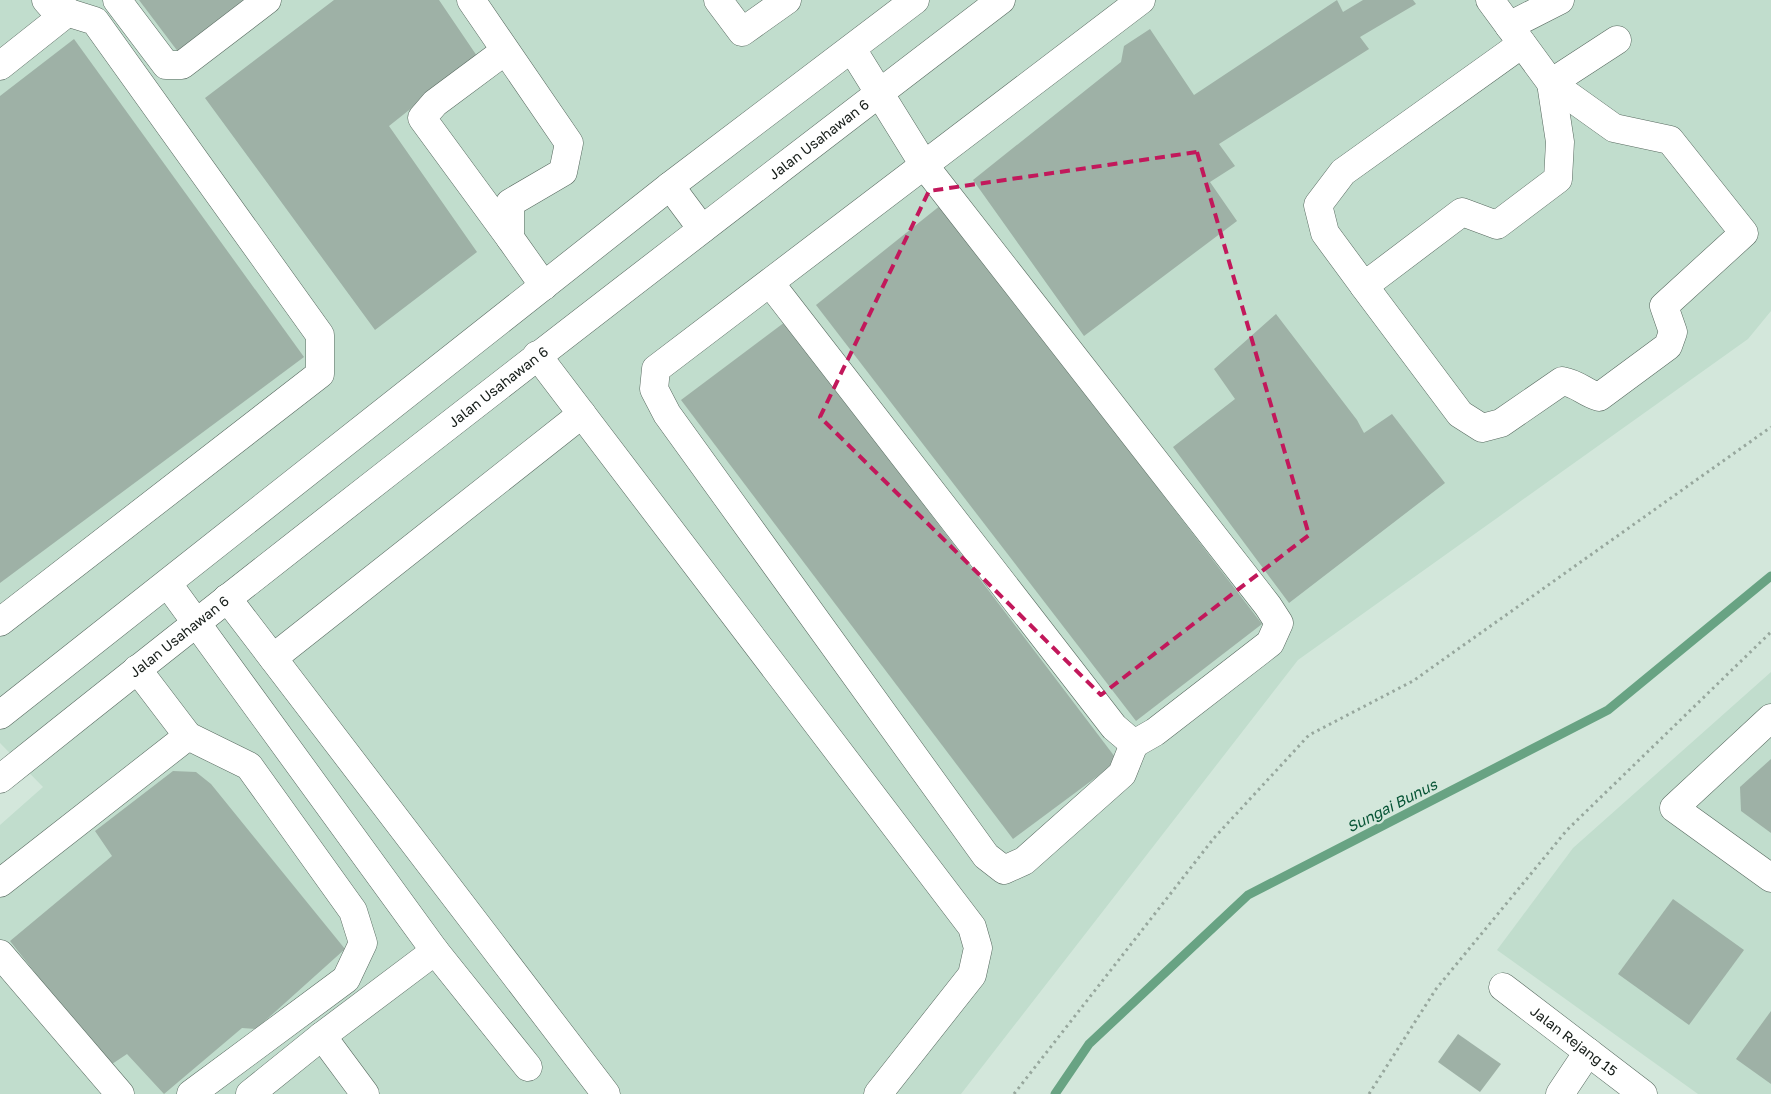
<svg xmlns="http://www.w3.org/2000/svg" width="1771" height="1094" font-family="'Golos Text',sans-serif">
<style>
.built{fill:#c1ddcd}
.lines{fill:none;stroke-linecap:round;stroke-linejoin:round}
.stream{stroke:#68a383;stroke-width:9}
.building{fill:#9eb1a6}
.minor-casing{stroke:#586a60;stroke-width:29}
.path{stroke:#97a79d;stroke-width:3;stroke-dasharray:2.5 4;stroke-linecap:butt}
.minor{stroke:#fff;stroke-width:28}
.marked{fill:none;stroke:#c2185b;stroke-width:4;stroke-dasharray:10 6;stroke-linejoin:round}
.labels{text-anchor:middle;stroke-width:4.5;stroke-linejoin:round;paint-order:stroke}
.street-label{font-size:14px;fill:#141b17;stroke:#d3e7db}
.water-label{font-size:15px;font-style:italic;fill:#055334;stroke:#d3e7db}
</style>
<rect width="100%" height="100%" fill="#d3e7db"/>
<g class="built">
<polygon points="0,0 1771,0 1771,311 1748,339 1298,660 961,1094 0,1094 0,825 43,787 0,743"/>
<polygon points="1771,672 1771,1094 1698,1094 1497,950 1573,848"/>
</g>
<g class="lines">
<polyline class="stream" points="1055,1094 1089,1044 1248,895 1608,710 1771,576"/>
</g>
<g class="building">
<polygon points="139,0 248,0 179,53"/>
<polygon points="334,0 439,0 477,56 389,126 477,252 375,330 205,98"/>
<polygon points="1337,0 1343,12 1363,0 1413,0 1416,4 1360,37 1369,49 1219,144 1235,166 1210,182 1237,221 1084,336 973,180 1121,62 1124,46 1150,29 1194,95"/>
<polygon points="74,39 304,357 0,583 0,96"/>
<polygon points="941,205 1262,624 1136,721 816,305"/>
<polygon points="1276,314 1357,420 1364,433 1392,414 1445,483 1289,603 1173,447 1235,399 1214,369"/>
<polygon points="785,322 1118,761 1013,839 681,400"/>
<polygon points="1771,759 1771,833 1741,811 1740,787"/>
<polygon points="173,771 196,772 211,784 345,949 256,1029 242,1028 164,1094 127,1054 109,1066 10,941 112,856 95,831"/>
<polygon points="1673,899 1744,950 1689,1025 1618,974"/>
<polygon points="1771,1011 1771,1084 1736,1059"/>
<polygon points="1458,1034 1501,1064 1480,1092 1438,1062"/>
</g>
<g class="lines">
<g class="minor-casing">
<g id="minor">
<polyline points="117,0 166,65 182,65 267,0"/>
<polyline points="471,0 569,143 563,172 510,203 510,238 544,286"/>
<polyline points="718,0 742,32 787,0"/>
<polyline points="1509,26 1560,0"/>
<polyline points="1522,44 1343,172 1318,205 1325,233 1364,286 1462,212 1497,225 1558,179 1560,142 1551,83 1617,40"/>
<polyline points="505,51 435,103 422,118 510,238"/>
<polyline points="0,66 68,12"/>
<polyline points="670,186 702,229"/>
<polyline points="770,283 1114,727 1134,744 1155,732 1270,643 1279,623 1268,606 924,165 852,49"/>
<path d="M1364,286L1460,414L1482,428L1501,423L1562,381C1579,384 1583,392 1599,397L1668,346L1673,332L1664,306L1744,233L1670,140L1614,128L1551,83L1490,0"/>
<polyline points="537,355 972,927 978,948 972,975 878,1094"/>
<polyline points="168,584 435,951 528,1067"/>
<polyline points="227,598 606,1094"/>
<polyline points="0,622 320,374 320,335 95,21 53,8 46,0"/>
<polyline points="273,658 582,414"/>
<polyline points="137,669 188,736 249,766 353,911 363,943 346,979 191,1094"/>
<polyline points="0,715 670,186 915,0"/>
<polyline points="1771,718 1674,808 1771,878"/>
<polyline points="1134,744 1122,774 1024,861 1004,870 986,856 667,414 654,389 656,369 1141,0"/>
<path id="s1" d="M0,779C330,515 665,257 1001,0"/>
<polyline points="0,883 188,736"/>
<polyline points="0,954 120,1094"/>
<path id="s2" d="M1503,987L1643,1094"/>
<polyline points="322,1036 365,1094"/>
<polyline points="250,1094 322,1036 435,951"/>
<polyline points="1560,1094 1588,1052"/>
</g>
</g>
<g class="path">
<polyline points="1014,1094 1214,838 1309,735 1413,681 1771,427"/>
<polyline points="1369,1094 1436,989 1567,830 1771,632"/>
</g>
<use href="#minor" class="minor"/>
</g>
<path class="marked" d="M1197,152L1309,535L1101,695L820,417L929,191Z"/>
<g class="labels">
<g class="street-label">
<text dy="5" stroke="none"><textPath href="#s1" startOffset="1039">Jalan Usahawan 6</textPath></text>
<text dy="5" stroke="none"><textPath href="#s1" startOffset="634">Jalan Usahawan 6</textPath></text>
<text dy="5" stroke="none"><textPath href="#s1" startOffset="229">Jalan Usahawan 6</textPath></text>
<text dy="5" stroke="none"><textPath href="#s2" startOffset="89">Jalan Rejang 15</textPath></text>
</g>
<g class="water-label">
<text transform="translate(1392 806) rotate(-27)" y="5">Sungai Bunus</text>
</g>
</g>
</svg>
